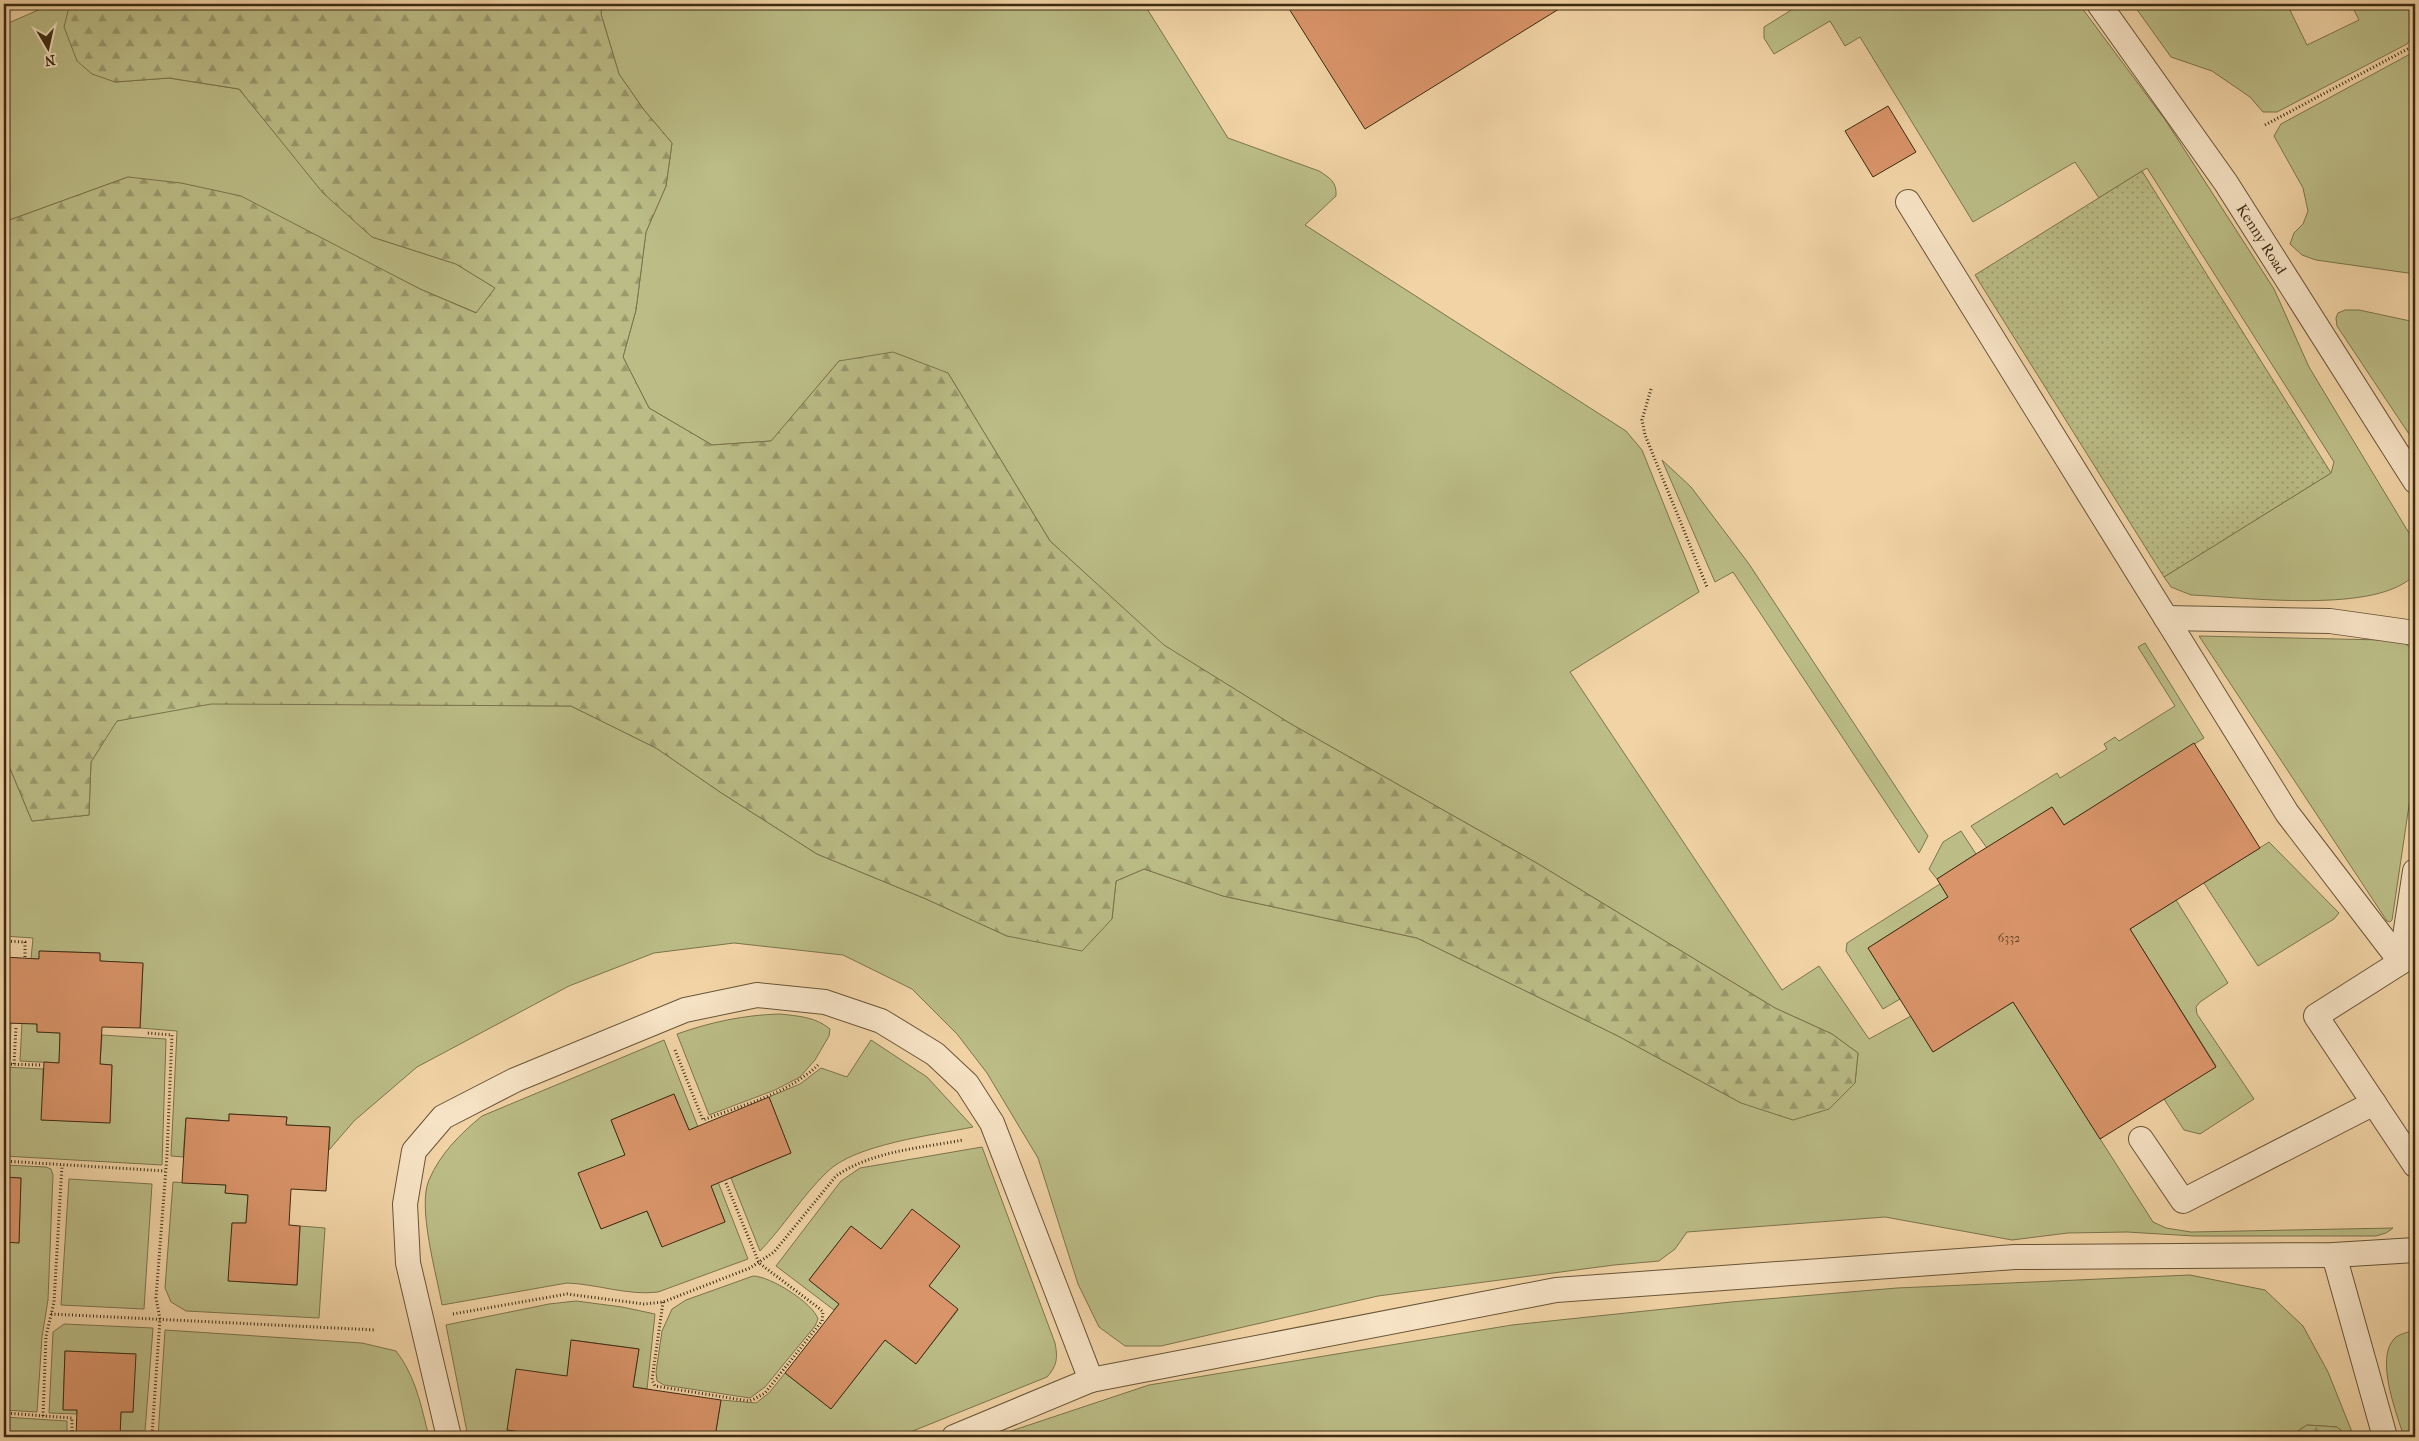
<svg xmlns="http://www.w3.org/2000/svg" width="2419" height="1441" font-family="'IM FELL French Canon',serif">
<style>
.grass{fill:#bbbc86;stroke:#7c744c}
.forest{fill:url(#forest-firs);stroke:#7c744c}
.park{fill:url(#park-dots);stroke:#7c744c}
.building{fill:#d99469;stroke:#3c2b13}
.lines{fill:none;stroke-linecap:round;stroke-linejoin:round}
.lane-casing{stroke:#695538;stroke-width:26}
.path{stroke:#3c2b13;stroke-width:3;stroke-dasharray:1 2.5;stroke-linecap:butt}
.lane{stroke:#f6e2c4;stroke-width:24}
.labels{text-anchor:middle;stroke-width:5;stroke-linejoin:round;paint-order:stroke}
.number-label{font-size:12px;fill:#634528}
.street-label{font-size:15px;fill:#3c2b13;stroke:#f6e2c4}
</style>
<defs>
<pattern id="forest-firs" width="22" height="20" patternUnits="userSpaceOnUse" patternTransform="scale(1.25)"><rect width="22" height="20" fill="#bbbc86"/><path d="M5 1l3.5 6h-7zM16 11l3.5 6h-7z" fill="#99996c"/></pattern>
<pattern id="park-dots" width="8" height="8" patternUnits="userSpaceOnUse" patternTransform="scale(1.25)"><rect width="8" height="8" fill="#bbbc86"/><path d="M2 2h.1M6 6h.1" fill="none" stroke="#99996c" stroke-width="1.8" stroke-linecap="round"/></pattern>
</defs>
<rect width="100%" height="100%" fill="#f1d3a5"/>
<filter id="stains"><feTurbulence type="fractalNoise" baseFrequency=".004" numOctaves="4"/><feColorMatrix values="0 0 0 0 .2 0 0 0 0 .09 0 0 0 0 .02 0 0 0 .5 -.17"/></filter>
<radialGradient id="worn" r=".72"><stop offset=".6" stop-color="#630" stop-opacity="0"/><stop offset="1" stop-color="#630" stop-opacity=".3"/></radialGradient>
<g class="grass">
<polygon points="52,4 72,4 69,7 115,82 169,78 239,89 279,138 372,237 456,264 495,288 477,313 420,289 331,244 128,177 4,222 4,25"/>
<path d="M602,4H1144L1228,138L1319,171C1330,178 1337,182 1336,196L1305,225L1626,431L1642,450L1699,592L1570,672L1782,990L1819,966L1869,1039L1911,1016L1933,1052L2013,1002L2153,1222L2166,1228L2191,1232L2393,1228L2386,1233L2376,1236H2194L2127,1232L2068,1233L2012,1240L1885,1217L1687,1232L1675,1249L1659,1261L1614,1265L1378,1296L1161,1346H1125L1099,1327L1078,1284L1038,1158L987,1073L957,1034L912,989L843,955L734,943L654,953L569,986L417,1067L354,1121L329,1150L330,1127L286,1125L287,1117L229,1114V1121L186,1118L183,1157L171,1156L177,1031L140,1028L143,964L100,961V953L40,951L39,959H31L33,938L4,936V754L32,821L89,815L91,762L116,721L211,703L571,706L656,748L720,792L817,854L926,899L1007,936L1112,919L1116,881L1144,869L1223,896L1417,938L1618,1036L1741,1103L1855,1083L1858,1053L1832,1034L1775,1008L1535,862L1291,724L1163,645L1050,541L948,373L839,361L772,441L712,445L649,408L623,357L636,310L646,232L666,186L672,143L644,110L619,74L601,14Z"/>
<path d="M1801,4H2079L2166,121L2274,289L2309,367L2415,543V574C2380,615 2243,597 2191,595L2171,587L2164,577L2331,473L2334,462L2147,168L2099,198L2075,162L1973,222L1860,37L1845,46L1830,21L1774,54L1764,38V27Z"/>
<path d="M2133,4H2287L2307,45L2359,20L2351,4H2407C2415,23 2419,26 2407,44L2277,112H2263L2250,97L2212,71L2171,57Z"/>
<polygon points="2412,53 2415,53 2415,274 2316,260 2302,255 2290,244 2294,233 2303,224 2308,211 2303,188 2274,136 2281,124"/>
<polygon points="2345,310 2359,310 2415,322 2415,443 2337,326 2336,318 2338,313"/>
<polygon points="1662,460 1691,487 1749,564 1928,836 1919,853 1733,572 1715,582"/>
<polygon points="2199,636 2384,640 2403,642 2415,651 2415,765 2392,920 2390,922 2387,921"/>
<polygon points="2145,643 2204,738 2064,825 2052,807 1987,848 1971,826 2057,773 2060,778 2107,749 2104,744 2115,737 2119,741 2175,706 2138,647"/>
<polygon points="1961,831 1976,854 1937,879 1929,869 1943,842"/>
<polygon points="2269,842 2339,913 2334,919 2258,966 2204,883"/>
<polygon points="1940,884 1948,897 1868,948 1900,999 1883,1009 1846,951 1847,943"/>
<polygon points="2176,900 2228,983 2200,1002 2196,1007 2197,1014 2254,1099 2200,1134 2184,1130 2164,1099 2216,1066 2130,929"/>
<path d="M780,1014C798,1016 816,1017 830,1029L829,1036L815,1060L800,1077L775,1090L709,1115L677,1034C711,1022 744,1015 780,1014Z"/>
<polygon points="4,1023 11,1023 10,1060 4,1060"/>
<polygon points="22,1023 37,1024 37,1032 60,1033 59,1063 20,1061"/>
<polygon points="102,1035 166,1039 162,1165 4,1156 4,1067 43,1069 42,1120 110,1122 112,1065 100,1064"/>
<path d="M664,1040L698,1127L689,1130L674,1094L611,1120L625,1155L579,1174L601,1229L647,1211L661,1245L725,1222L711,1186L718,1182L748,1259L658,1292C629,1296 597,1284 567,1283L442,1305C437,1276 417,1207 429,1180C440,1154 460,1134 482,1116Z"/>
<path d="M871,1040L927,1077L973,1127C934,1135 855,1144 827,1172C802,1196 784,1226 760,1251L731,1178L791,1153L769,1097L800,1084L821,1068L847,1077Z"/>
<path d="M982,1147L1055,1343C1058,1358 1057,1366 1047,1377L898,1437H715L721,1400L756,1403L769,1393L785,1373L831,1409L885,1340L916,1364L958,1310L929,1286L960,1246L912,1210L881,1249L851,1226L809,1280L839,1304L834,1310L776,1266L841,1181L860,1168Z"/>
<polygon points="4,1165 46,1167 51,1169 53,1175 48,1300 42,1337 37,1412 4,1410 4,1242 19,1242 21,1178 4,1177"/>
<polygon points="69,1179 152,1184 144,1309 61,1305"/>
<polygon points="173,1182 226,1185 225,1193 248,1195 246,1223 232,1223 229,1281 297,1285 300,1226 325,1228 319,1318 186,1311 171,1302 165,1288"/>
<polygon points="2190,1275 2265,1290 2303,1326 2328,1372 2354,1437 2348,1437 2337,1427 2307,1425 2289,1437 993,1437 1149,1385 1512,1325 1731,1302 1897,1288"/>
<path d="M753,1276C770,1276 813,1303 818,1319L815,1326L765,1387L750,1398L664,1385L657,1381L656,1372L662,1331L672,1309L686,1300Z"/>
<polygon points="576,1301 622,1307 655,1314 647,1389 633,1387 639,1349 572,1340 567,1376 507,1430 558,1437 468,1437 446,1325 549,1304"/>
<polygon points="64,1324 153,1328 145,1431 120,1431 121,1412 133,1412 135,1354 65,1351 63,1409 77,1410 77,1414 49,1413 53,1332"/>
<path d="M165,1330L362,1343L396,1351C416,1377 421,1406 429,1437H158Z"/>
<path d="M2415,1330V1437H2404C2397,1415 2375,1359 2394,1339C2398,1334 2409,1332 2415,1330Z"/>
<polygon points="4,1417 67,1421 67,1437 4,1437"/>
</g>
<g class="forest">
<polygon points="72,4 602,4 601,14 619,74 644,110 672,143 666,186 646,232 636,310 623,357 649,408 712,445 771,441 839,361 893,352 948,373 1050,541 1164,645 1291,724 1535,862 1775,1008 1832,1034 1858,1053 1855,1083 1829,1109 1793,1120 1741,1103 1618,1036 1417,938 1223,896 1144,869 1116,881 1112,919 1082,951 1007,936 926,899 817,854 720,792 656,748 571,706 211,704 117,721 91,762 89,815 32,821 4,754 4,222 128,177 181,183 241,196 420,289 476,313 495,288 456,264 372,237 323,193 239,89 169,78 115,82 92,74 77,61 64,27 69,7"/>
<polygon points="2307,1425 2337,1427 2348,1437 2289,1437"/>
</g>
<polygon class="park" points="2142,171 2331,473 2164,577 1975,275"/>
<g class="building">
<polygon points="1286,4 1567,4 1365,129"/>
<polygon points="1888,106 1916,152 1873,177 1845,131"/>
<polygon points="2194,743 2260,848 2130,929 2216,1067 2100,1139 2013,1002 1933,1052 1868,948 1948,897 1937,879 1976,854 2052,807 2064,825"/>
<polygon points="39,951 100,953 100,961 143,963 140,1028 102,1027 100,1064 112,1065 110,1123 41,1120 44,1062 59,1063 60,1033 37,1032 37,1024 4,1023 4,957 39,959"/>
<polygon points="674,1094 689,1130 769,1097 791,1153 711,1186 725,1222 662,1247 647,1211 601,1229 578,1173 625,1155 611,1120"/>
<polygon points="229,1114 287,1117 286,1125 330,1127 326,1191 291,1189 289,1225 300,1226 297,1285 228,1281 232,1223 246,1223 248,1195 225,1193 226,1185 182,1183 186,1118 229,1121"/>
<polygon points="4,1177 21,1178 19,1243 4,1242"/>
<polygon points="912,1209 960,1246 929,1286 958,1309 916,1364 885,1340 831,1409 785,1373 839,1304 809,1280 851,1226 881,1249"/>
<polygon points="571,1340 639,1349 633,1387 721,1400 715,1437 558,1437 507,1430 516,1369 567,1376"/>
<polygon points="65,1351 136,1354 133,1412 121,1412 120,1437 76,1437 77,1410 63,1410"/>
</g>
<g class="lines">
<g class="lane-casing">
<g id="lane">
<path id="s1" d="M2099,4L2226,183L2415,481"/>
<polyline points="1908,202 2287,813 2401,962"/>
<polyline points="2166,618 2330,621 2415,633"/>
<polyline points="2415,871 2401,962 2316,1016 2415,1165"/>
<polyline points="2141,1139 2183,1201 2374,1103"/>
<polyline points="2334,1255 2385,1437"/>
<polyline points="449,1437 408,1263 405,1204 414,1151 443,1117 515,1080 685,1010 757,995 825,1002 881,1021 935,1054 967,1084 992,1123 1091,1380"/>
<polyline points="954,1437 1091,1380 1556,1290 2015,1257 2334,1255 2415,1250"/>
</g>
</g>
<g class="path">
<polyline points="2413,4 2415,9"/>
<polyline points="2265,125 2415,45"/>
<polyline points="1651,389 1642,420 1645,435 1707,587"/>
<polyline points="4,941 25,942 25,958"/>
<path d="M675,1050L703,1120C742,1105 788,1094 818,1065"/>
<polyline points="4,1064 41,1065"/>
<polyline points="14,1064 16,1027"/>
<polyline points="4,1161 165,1171"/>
<polyline points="663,1302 652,1380 655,1386 749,1401 754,1399 765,1393 822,1321 823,1312 820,1309 759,1263 726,1183"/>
<polyline points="51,1314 376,1330"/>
<path d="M453,1314L567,1294L644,1304L663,1302L750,1268L774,1252L836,1176C872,1151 921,1148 963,1140"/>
<polyline points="4,1413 72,1418 72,1435"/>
<polyline points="43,1416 46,1336 54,1302 62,1165"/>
<polyline points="125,1437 152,1435 160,1319 156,1298 167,1155 172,1035 147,1033"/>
</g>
<use href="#lane" class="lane"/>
</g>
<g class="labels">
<g class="number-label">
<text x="2009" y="942">6332</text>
</g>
<g class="street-label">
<text dy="5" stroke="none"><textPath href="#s1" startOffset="286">Kenny Road</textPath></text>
</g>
</g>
<rect width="2419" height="1441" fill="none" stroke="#f1d3a5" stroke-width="20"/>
<rect x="5" y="5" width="2409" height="1431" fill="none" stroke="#3c2b13" stroke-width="2.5"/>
<rect x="10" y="10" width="2399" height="1421" fill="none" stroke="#3c2b13"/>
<g transform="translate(48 48) rotate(171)" stroke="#f6e2c4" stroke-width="4" paint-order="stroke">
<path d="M0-4L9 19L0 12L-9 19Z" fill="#3c2b13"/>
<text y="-8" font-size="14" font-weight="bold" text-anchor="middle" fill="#3c2b13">N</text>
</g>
<rect width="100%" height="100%" filter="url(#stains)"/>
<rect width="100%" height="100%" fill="url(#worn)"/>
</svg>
